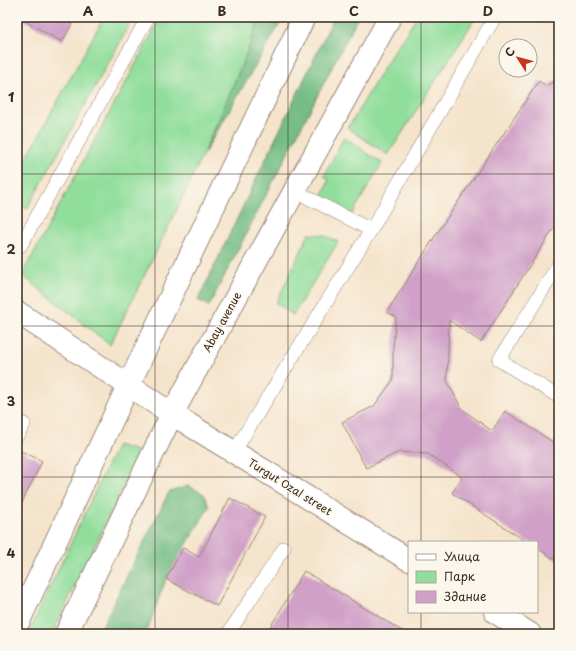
<svg xmlns="http://www.w3.org/2000/svg" width="576" height="651" font-family="'Playpen Sans',sans-serif">
<style>
.green{fill:#91de9c;stroke:#66845d}
.forest{fill:#74bd84;stroke:#587451}
.building{fill:#d0a0c8}
.lines{fill:none;stroke-linecap:round;stroke-linejoin:round}
.service-casing{stroke:#988775;stroke-width:14}
.minor-casing{stroke:#988775;stroke-width:24}
.tertiary-casing{stroke:#988775;stroke-width:24}
.secondary-casing{stroke:#988775;stroke-width:24}
.service{stroke:#fff;stroke-width:13}
.minor{stroke:#fff;stroke-width:22}
.tertiary{stroke:#fff;stroke-width:22}
.secondary{stroke:#fff;stroke-width:22}
.grid{fill:none;stroke:#3b2a1e;stroke-width:1;stroke-opacity:0.55}
.labels{text-anchor:middle;stroke-width:3;stroke-linejoin:round;paint-order:stroke}
.street-label{font-size:11px;fill:#3b2a1e;stroke:#fbf7ec}
.neatline{fill:none;stroke:#3b2a1e;stroke-width:1.5}
.grid-label{font-size:13px;text-anchor:middle;font-weight:bold;fill:#3b2a1e}
</style>
<rect width="100%" height="100%" fill="#fbf7ec"/>
<filter id="ink" filterUnits="userSpaceOnUse"><feTurbulence type="fractalNoise" baseFrequency=".025" numOctaves="2"/><feDisplacementMap in="SourceGraphic" scale="8" xChannelSelector="R" yChannelSelector="G"/><feConvolveMatrix kernelMatrix="1 2 1 2 8 2 1 2 1" color-interpolation-filters="sRGB"/></filter>
<filter id="wash" filterUnits="userSpaceOnUse"><feTurbulence type="fractalNoise" baseFrequency=".012" numOctaves="4" result="noise"/><feDisplacementMap in="SourceGraphic" scale="16" xChannelSelector="R" yChannelSelector="G"/><feGaussianBlur stdDeviation="0.9" result="paint"/><feColorMatrix in="noise" values="0 0 0 0 0 0 0 0 0 0 0 0 0 0 0 0 0 1.4 0 .05"/><feComposite in="paint" operator="in"/></filter>
<g filter="url(#wash)">
<rect width="100%" height="100%" fill="#f5e4cc"/>
<g class="green">
<polygon points="104,17 134,17 27,209 17,203 17,175"/>
<path d="M161,17H260C219,130 163,237 110,345L22,275L17,283V272L22,275Z"/>
<polygon points="417,17 476,17 388,155 348,128 392,54"/>
<polygon points="344,137 382,163 351,216 321,200 329,179 324,176"/>
<polygon points="309,234 324,235 338,242 293,315 276,303"/>
<polygon points="117,445 140,452 52,634 28,634"/>
</g>
<g class="forest">
<polygon points="260,17 284,17 205,152 246,55"/>
<polygon points="334,17 358,17 209,306 198,300"/>
<polygon points="188,486 204,494 209,507 166,579 146,634 98,634 169,492"/>
</g>
<g id="blocks">
<g class="building">
<polygon points="18,17 76,17 62,42"/>
<polygon points="559,78 559,220 481,342 449,320 447,381 462,409 492,431 505,411 559,446 559,562 537,548 537,542 527,542 452,493 462,477 428,454 399,452 366,468 342,422 374,406 393,380 393,347 396,317 387,312 437,233 539,81 546,86"/>
<polygon points="17,449 42,461 17,513"/>
<polygon points="230,498 265,517 217,606 166,579 183,548 199,557"/>
<polygon points="304,571 407,634 266,634"/>
</g>
</g>
</g>
<g filter="url(#ink)">
<use href="#blocks" fill-opacity="0" stroke="#988775" stroke-width="1"/>
<g class="lines">
<g class="service-casing">
<g id="service">
<polyline points="295,191 371,230"/>
<polyline points="17,243 21,245 148,17"/>
<polyline points="559,264 499,360 559,397"/>
<polyline points="17,436 24,424"/>
<polyline points="234,452 371,230 495,17"/>
<polyline points="228,634 284,548"/>
</g>
</g>
<g class="minor-casing">
<g id="minor">
<polyline points="172,414 409,560"/>
<polyline points="495,612 530,634"/>
</g>
</g>
<g class="tertiary-casing">
<polyline id="tertiary" points="17,312 172,414"/>
</g>
<g class="secondary-casing">
<g id="secondary">
<polyline points="17,625 128,386 304,17"/>
<polyline points="66,634 172,414 390,17"/>
</g>
</g>
<use href="#service" class="service"/>
<use href="#minor" class="minor"/>
<use href="#tertiary" class="tertiary"/>
<use href="#secondary" class="secondary"/>
</g>
</g>
<path class="grid" d="M155,17V634M288,17V634M421,17V542M17,174H559M17,326H559M17,477H559M421,612V634"/>
<g class="labels">
<g class="street-label">
<text transform="translate(222 322) rotate(-61)" y="4">Abay avenue</text>
<text transform="translate(290 487) rotate(32)" y="4">Turgut Ozal street</text>
</g>
</g>
<rect width="576" height="651" fill="none" stroke="#fbf7ec" stroke-width="44"/>
<rect x="408" y="541" width="130" height="72" fill="#fbf7ec" stroke="#aea59a"/>
<rect x="416" y="554" width="20" height="6" fill="#ffffff" stroke="#aea59a"/>
<text x="444" y="561" font-size="12" fill="#3b2a1e">Улица</text>
<rect x="416" y="571" width="20" height="12" fill="#91de9c" stroke="#aea59a"/>
<text x="444" y="581" font-size="12" fill="#3b2a1e">Парк</text>
<rect x="416" y="591" width="20" height="12" fill="#d0a0c8" stroke="#aea59a"/>
<text x="444" y="601" font-size="12" fill="#3b2a1e">Здание</text>
<g transform="translate(518 58) rotate(306)"><circle r="19" fill="#fbf7ec" stroke="#aea59a"/>
<path d="M0-3L7 15L0 10L-7 15Z" fill="#c8321e"/>
<text y="-6" font-size="11" font-weight="bold" text-anchor="middle" fill="#3b2a1e">С</text>
</g>
<rect x="22" y="22" width="532" height="607" class="neatline"/>
<g class="grid-label">
<text x="88" y="16">A</text>
<text x="222" y="16">B</text>
<text x="354" y="16">C</text>
<text x="488" y="16">D</text>
<text x="11" y="102">1</text>
<text x="11" y="254">2</text>
<text x="11" y="406">3</text>
<text x="11" y="558">4</text>
</g>
</svg>
